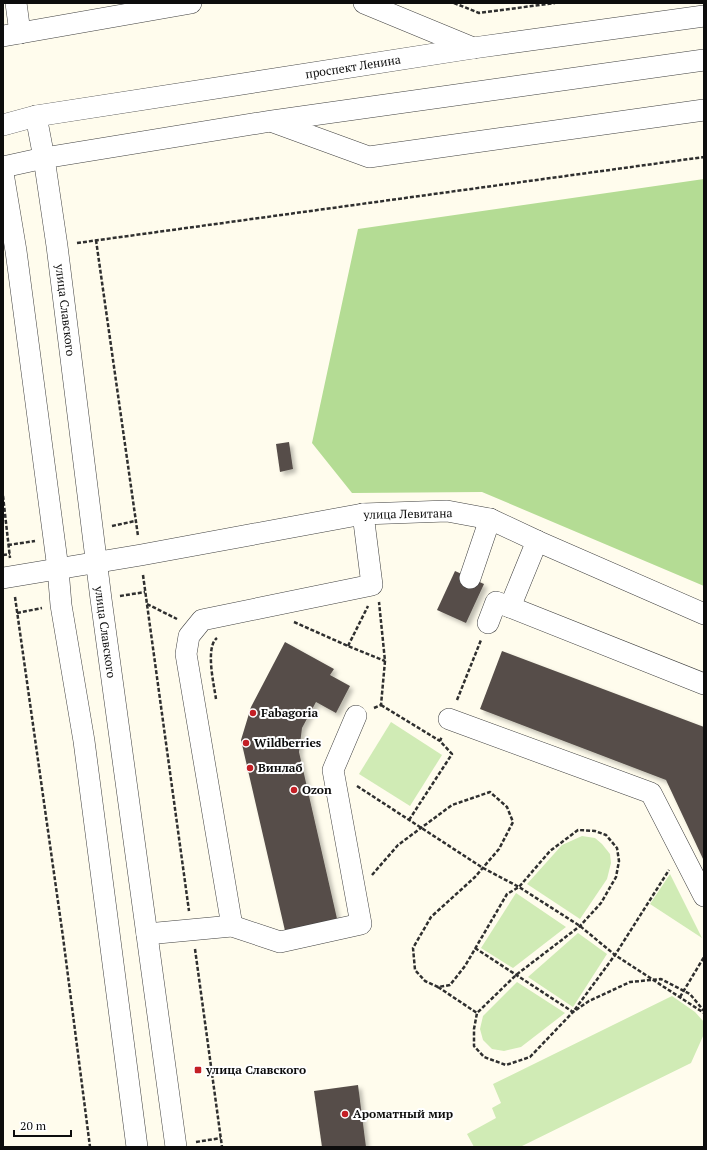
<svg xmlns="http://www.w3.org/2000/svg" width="707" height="1150" font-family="'PT Serif',serif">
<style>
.green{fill:#d0ebb5}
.forest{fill:#b4dc94}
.building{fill:#564e49;filter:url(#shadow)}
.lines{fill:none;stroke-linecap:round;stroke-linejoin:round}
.minor-casing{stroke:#404040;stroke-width:22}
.path{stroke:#2f2f2f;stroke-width:2.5;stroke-dasharray:4 2;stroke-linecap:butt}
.minor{stroke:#fff;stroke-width:21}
.poi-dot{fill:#c31f25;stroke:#fff;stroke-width:1.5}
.labels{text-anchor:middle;stroke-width:4;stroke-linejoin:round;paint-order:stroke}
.street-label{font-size:12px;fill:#0d0d0d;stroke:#fff}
.poi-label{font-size:12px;font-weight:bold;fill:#0d0d0d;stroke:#fff;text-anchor:start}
</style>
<defs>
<filter id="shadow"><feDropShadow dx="3.5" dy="3.5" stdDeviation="2" flood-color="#0004"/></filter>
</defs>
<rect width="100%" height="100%" fill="#fffced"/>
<g class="green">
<polygon points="391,722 442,755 410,806 359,774"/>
<polygon points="582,836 595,838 602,844 610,854 611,863 607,879 580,919 527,884 562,845"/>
<polygon points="670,874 702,938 650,904"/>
<polygon points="516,893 566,927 513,968 481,948"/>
<polygon points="578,933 607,954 573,1007 528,977"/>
<polygon points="517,982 565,1013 521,1047 504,1051 492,1049 483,1040 480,1029 483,1016"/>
<polygon points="672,996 695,1012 704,1022 704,1034 691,1063 520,1147 474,1147 467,1134 496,1118 492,1108 501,1103 493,1084"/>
</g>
<polygon class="forest" points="704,179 704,586 482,492 352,493 312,443 358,229"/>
<g class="building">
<polygon points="289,442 293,469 280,472 276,444"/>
<polygon points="455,571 484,584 466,623 437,610"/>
<polygon points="285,642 334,669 330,675 350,686 336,713 316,702 302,728 299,752 338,923 286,935 241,740 251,707"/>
<polygon points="502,651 704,727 704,861 666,780 480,709"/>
<polygon points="358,1085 366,1147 322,1147 314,1091"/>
</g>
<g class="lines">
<g class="minor-casing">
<g id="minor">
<polyline points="16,3 20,33"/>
<polyline points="364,3 473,48"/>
<polyline points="3,36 191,3"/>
<polyline points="36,116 44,158 57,246 101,599 176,1147"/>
<polyline points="273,122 369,157 704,110"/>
<polyline points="3,125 36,116 473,48 704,16"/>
<polyline points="3,167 44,158 271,121 704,60"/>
<polyline points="3,173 16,251 58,569 61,605 84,741 137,1147"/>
<polyline points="537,541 510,607 704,684"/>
<polyline points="3,578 141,555 363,514 447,511 490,519 537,541 704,614"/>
<polyline points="470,578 490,519"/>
<polyline points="488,623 496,602 510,607"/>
<polyline points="449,719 651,793 704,896"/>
<polyline points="232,926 186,654 189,636 202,620 372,585 363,514"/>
<polyline points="147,934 232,926 280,942 361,924 333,770 356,716"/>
</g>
</g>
<g class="path">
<polyline points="454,3 479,13 555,3"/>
<polyline points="96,240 138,536"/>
<polyline points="77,243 704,157"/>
<polyline points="3,496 10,558"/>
<polyline points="112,526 135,521"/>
<polyline points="8,545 35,541"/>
<polyline points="3,555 10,554"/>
<polyline points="143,575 189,911"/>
<polyline points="120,596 145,592"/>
<polyline points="15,597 63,937 90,1147"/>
<polyline points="147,604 177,619"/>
<polyline points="17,613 42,608"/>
<polyline points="294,622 348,646 385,661"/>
<polyline points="348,646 368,606"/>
<path d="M216,699C214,685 205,647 217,638"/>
<polyline points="457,700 481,640"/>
<polyline points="381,705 440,741"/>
<polyline points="374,708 381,705 385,661 379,602"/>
<polyline points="357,786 483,868 519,887 580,926 615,955 704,1013"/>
<polyline points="409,820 452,754 440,741 442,736"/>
<polyline points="372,875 398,845 452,805 490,792 507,807 513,822 499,849 475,877 431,917 413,948 415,970 425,981 438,987 450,985 465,966 507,894 519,887 550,851 578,830 595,831 606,835 617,848 619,861 616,877 601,903 580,926 516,975 477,1013 474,1029 474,1046 484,1057 506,1065 530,1057 573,1012 589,1001 630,982 661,979 690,994 704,1011"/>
<polyline points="475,948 573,1012 615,955 669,870"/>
<polyline points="195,949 222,1147"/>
<polyline points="438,987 477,1013"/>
<polyline points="680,997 704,957"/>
<polyline points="196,1142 221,1138"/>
</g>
<use href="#minor" class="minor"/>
</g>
<g class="poi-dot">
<circle cx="253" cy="713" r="4"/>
<circle cx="246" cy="743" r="4"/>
<circle cx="250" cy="768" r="4"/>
<circle cx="294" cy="790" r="4"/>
<rect x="194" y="1066" width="8" height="8" rx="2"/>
<circle cx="345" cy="1114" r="4"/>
</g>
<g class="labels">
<g class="street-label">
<text transform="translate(353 67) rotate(-9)" y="4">проспект Ленина</text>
<text transform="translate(65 310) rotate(83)" y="4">улица Славского</text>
<text transform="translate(408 514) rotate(-1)" y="4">улица Левитана</text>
<text transform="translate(105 632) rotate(82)" y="4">улица Славского</text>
</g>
<g class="poi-label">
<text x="261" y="717">Fabagoria</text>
<text x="254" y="747">Wildberries</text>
<text x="258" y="772">Винлаб</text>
<text x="302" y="794">Ozon</text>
<text x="206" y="1074">улица Славского</text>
<text x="353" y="1118">Ароматный мир</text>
</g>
</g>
<rect width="707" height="1150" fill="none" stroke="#0d0d0d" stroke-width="8"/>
<path d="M14 1130v6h57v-6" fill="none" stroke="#0d0d0d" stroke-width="2"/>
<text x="20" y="1130" font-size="12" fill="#0d0d0d" stroke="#ffffff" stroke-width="3" paint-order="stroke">20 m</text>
</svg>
